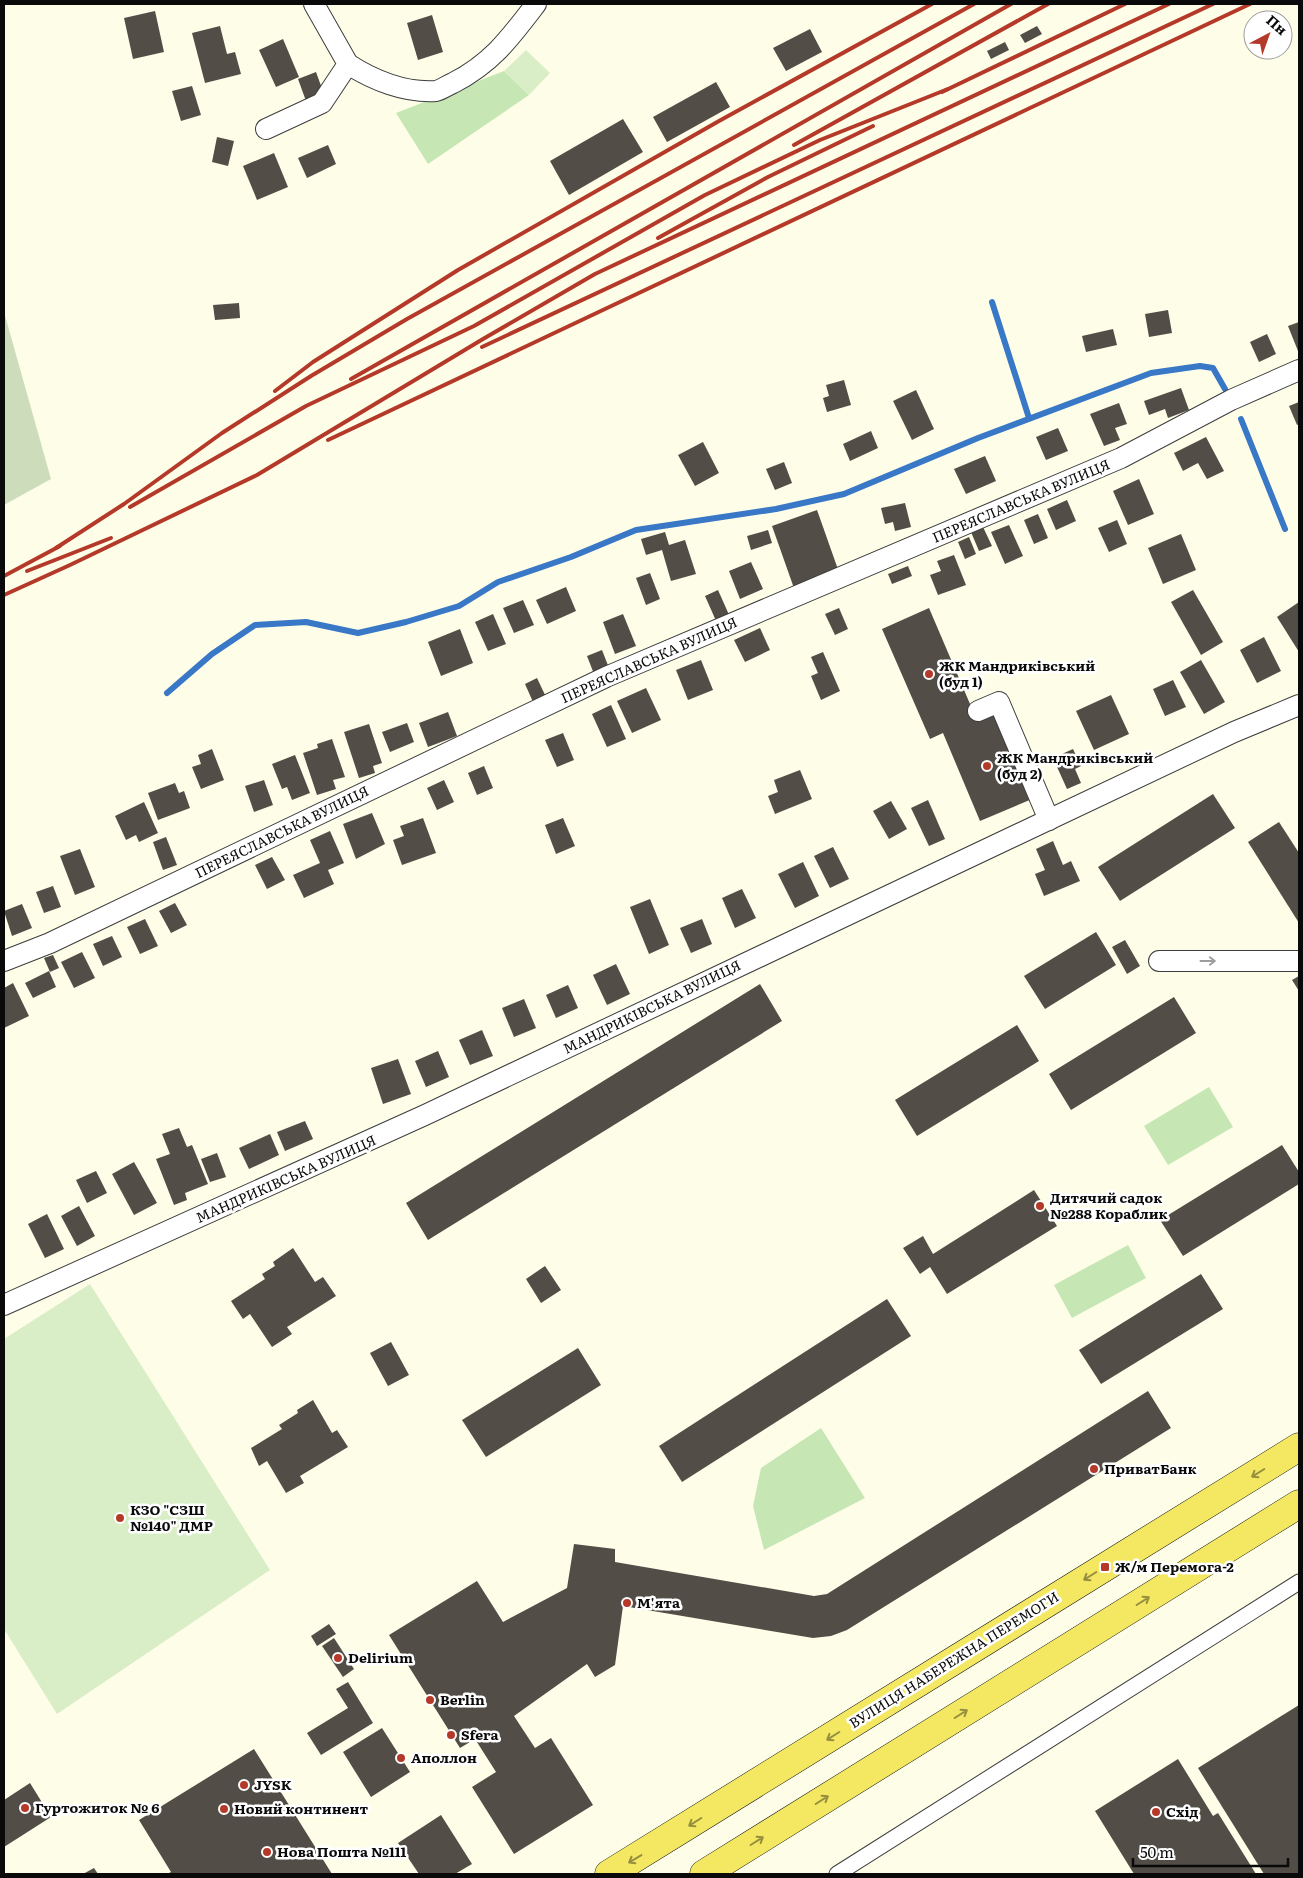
<svg xmlns="http://www.w3.org/2000/svg" width="1303" height="1878" font-family="Literata,serif">
<style>
.green{fill:#c6e6b4}
.cemetery{fill:#cdddbc}
.pitch{fill:#d9eec6}
.lines{fill:none;stroke-linecap:round;stroke-linejoin:round}
.stream{stroke:#3977c7;stroke-width:6}
.building{fill:#524d47}
.pedestrian-casing{stroke:#3d3d3d;stroke-width:17}
.minor-casing{stroke:#3d3d3d;stroke-width:22}
.primary-casing{stroke:#1b1b1b;stroke-width:29}
.pedestrian{stroke:#fff;stroke-width:15}
.minor{stroke:#fff;stroke-width:20}
.primary{stroke:#f4e863;stroke-width:28}
.rail{stroke:#b43928;stroke-width:4}
.oneway{stroke:#9d9d9d}
.oneway2{stroke:#968f3f}
.poi-dot{fill:#b43928;stroke:#fff;stroke-width:2}
.labels{text-anchor:middle;stroke-width:5;stroke-linejoin:round;paint-order:stroke}
.street-label{font-size:14px;fill:#0a0a0a;stroke:#fff}
.poi-label{font-size:14px;font-weight:bold;fill:#0a0a0a;stroke:#fff;text-anchor:start}
</style>
<rect width="100%" height="100%" fill="#fefee8"/>
<g class="green">
<polygon points="504,71 529,95 428,164 396,113"/>
<polygon points="1209,1087 1233,1127 1168,1165 1144,1126"/>
<polygon points="1128,1245 1146,1278 1072,1318 1054,1285"/>
<polygon points="821,1428 865,1498 764,1550 753,1506 761,1468"/>
</g>
<polygon class="cemetery" points="4,312 51,479 4,505"/>
<g class="pitch">
<polygon points="526,50 550,73 529,95 504,71"/>
<polygon points="90,1284 270,1570 57,1714 4,1629 4,1339"/>
</g>
<g class="lines">
<g class="stream">
<polyline points="992,302 1029,418"/>
<polyline points="1241,419 1285,529"/>
<polyline points="167,693 212,654 255,625 306,622 358,633 406,622 459,606 498,582 571,557 636,530 776,509 844,494 978,438 1151,373 1200,366 1213,368 1225,389"/>
</g>
</g>
<g class="building">
<polygon points="155,11 164,52 133,59 124,18"/>
<polygon points="432,15 443,52 418,60 407,23"/>
<polygon points="220,26 227,54 235,52 241,74 205,83 192,33"/>
<polygon points="1037,26 1042,34 1025,43 1020,35"/>
<polygon points="810,29 822,52 786,71 773,48"/>
<polygon points="283,39 299,77 276,87 259,50"/>
<polygon points="1005,42 1009,50 991,59 987,51"/>
<polygon points="316,72 324,94 306,101 298,79"/>
<polygon points="716,82 730,107 667,142 653,117"/>
<polygon points="192,86 201,115 181,121 172,91"/>
<polygon points="623,119 643,152 569,195 550,161"/>
<polygon points="217,137 234,141 228,166 212,162"/>
<polygon points="328,145 336,164 307,178 298,158"/>
<polygon points="274,153 288,187 257,200 243,166"/>
<polygon points="239,303 240,318 215,320 213,305"/>
<polygon points="1168,310 1172,333 1149,337 1145,314"/>
<polygon points="1299,322 1299,350 1298,351 1288,326"/>
<polygon points="1113,329 1117,345 1086,352 1082,336"/>
<polygon points="1267,334 1276,354 1259,362 1250,342"/>
<polygon points="844,380 851,405 827,412 823,398 829,396 826,385"/>
<polygon points="1181,388 1189,410 1168,418 1165,409 1149,415 1144,401"/>
<polygon points="916,390 934,429 912,440 893,401"/>
<polygon points="1299,402 1299,424 1297,425 1289,406"/>
<polygon points="1119,403 1127,424 1115,428 1120,440 1104,446 1090,414"/>
<polygon points="1058,428 1068,451 1046,460 1036,437"/>
<polygon points="871,431 878,448 850,461 843,444"/>
<polygon points="1206,437 1224,471 1207,479 1198,463 1183,471 1174,453"/>
<polygon points="703,442 719,473 695,486 678,455"/>
<polygon points="985,456 996,481 966,494 954,469"/>
<polygon points="784,462 792,483 775,490 766,469"/>
<polygon points="1139,479 1154,514 1128,525 1113,491"/>
<polygon points="1067,500 1076,521 1056,530 1047,509"/>
<polygon points="905,503 911,527 895,531 893,522 885,524 881,508"/>
<polygon points="817,510 840,575 795,591 772,526"/>
<polygon points="1038,514 1048,538 1034,544 1024,520"/>
<polygon points="1117,520 1127,544 1109,552 1098,528"/>
<polygon points="1009,525 1023,556 1005,564 991,532"/>
<polygon points="983,527 992,546 979,551 971,532"/>
<polygon points="768,530 772,543 751,550 747,536"/>
<polygon points="665,532 669,545 685,540 696,574 671,581 662,550 646,555 641,539"/>
<polygon points="1181,534 1196,570 1163,584 1148,548"/>
<polygon points="969,537 976,554 965,559 958,542"/>
<polygon points="954,555 966,585 938,595 930,575 941,571 937,561"/>
<polygon points="751,562 763,589 740,599 729,571"/>
<polygon points="908,566 912,576 892,584 888,574"/>
<polygon points="650,573 660,599 646,605 636,578"/>
<polygon points="566,587 576,611 547,624 536,600"/>
<polygon points="718,590 730,617 717,623 705,596"/>
<polygon points="1193,590 1223,642 1201,655 1171,602"/>
<polygon points="523,600 534,625 514,633 503,608"/>
<polygon points="1299,602 1299,652 1277,617"/>
<polygon points="839,608 848,629 835,635 825,614"/>
<polygon points="929,608 976,718 994,711 1032,799 980,821 943,733 930,739 882,629"/>
<polygon points="493,614 506,644 488,651 475,622"/>
<polygon points="623,614 636,646 615,654 603,622"/>
<polygon points="760,628 770,650 745,662 734,640"/>
<polygon points="460,629 473,663 441,676 428,642"/>
<polygon points="1264,637 1281,671 1257,683 1240,650"/>
<polygon points="602,650 609,668 594,674 587,656"/>
<polygon points="823,652 840,691 821,700 811,676 818,673 811,657"/>
<polygon points="701,660 713,690 688,700 676,670"/>
<polygon points="1201,660 1225,702 1204,714 1180,672"/>
<polygon points="537,678 546,697 533,702 525,684"/>
<polygon points="1173,680 1186,707 1165,716 1153,689"/>
<polygon points="646,688 661,720 632,733 617,701"/>
<polygon points="1111,695 1129,734 1094,750 1076,711"/>
<polygon points="611,705 626,739 607,747 592,714"/>
<polygon points="448,712 457,736 428,747 419,723"/>
<polygon points="407,723 414,742 390,752 382,732"/>
<polygon points="369,724 382,763 373,766 375,773 359,778 344,732"/>
<polygon points="563,733 574,760 557,767 545,740"/>
<polygon points="332,739 345,777 333,780 336,789 317,795 303,753 318,748 317,744"/>
<polygon points="212,749 224,780 201,789 192,767 201,764 198,755"/>
<polygon points="1073,749 1081,766 1075,769 1081,783 1067,789 1053,758"/>
<polygon points="295,755 310,793 292,800 287,787 282,789 272,764"/>
<polygon points="484,766 493,788 477,795 468,773"/>
<polygon points="800,770 812,799 775,814 768,796 778,792 774,780"/>
<polygon points="264,780 273,805 254,812 245,786"/>
<polygon points="444,780 454,802 437,810 427,788"/>
<polygon points="175,783 179,793 184,791 190,808 158,820 148,793"/>
<polygon points="1213,794 1235,828 1120,901 1098,867"/>
<polygon points="928,800 945,839 929,846 911,808"/>
<polygon points="891,801 907,829 889,839 873,811"/>
<polygon points="144,802 158,833 139,842 136,835 126,840 115,816"/>
<polygon points="372,813 385,844 356,859 343,824"/>
<polygon points="423,818 436,853 402,865 393,840 404,836 400,826"/>
<polygon points="563,818 575,846 556,854 545,825"/>
<polygon points="1279,822 1299,853 1299,923 1248,842"/>
<polygon points="330,831 344,863 328,870 334,884 304,898 293,875 320,863 310,840"/>
<polygon points="166,837 177,865 163,870 153,842"/>
<polygon points="1053,841 1063,865 1071,861 1080,881 1044,896 1035,874 1045,870 1036,849"/>
<polygon points="833,847 849,879 830,888 814,856"/>
<polygon points="80,849 95,887 75,895 60,856"/>
<polygon points="272,857 285,880 267,889 255,865"/>
<polygon points="803,862 819,896 795,908 778,874"/>
<polygon points="53,886 61,907 44,913 36,892"/>
<polygon points="742,889 756,918 735,928 722,898"/>
<polygon points="650,899 669,945 649,954 630,907"/>
<polygon points="175,903 187,925 171,933 159,911"/>
<polygon points="22,904 32,928 12,936 4,911"/>
<polygon points="145,919 158,946 140,954 127,927"/>
<polygon points="702,919 712,944 691,953 680,928"/>
<polygon points="1096,932 1116,965 1045,1009 1024,976"/>
<polygon points="112,936 122,957 103,966 93,944"/>
<polygon points="1125,940 1140,966 1127,974 1112,947"/>
<polygon points="82,952 95,978 74,988 61,962"/>
<polygon points="53,955 59,968 50,972 44,958"/>
<polygon points="616,964 630,994 607,1005 593,975"/>
<polygon points="49,971 56,987 33,998 25,983"/>
<polygon points="1299,976 1299,991 1292,980"/>
<polygon points="13,983 29,1016 4,1028 4,988"/>
<polygon points="760,984 782,1021 428,1240 406,1203"/>
<polygon points="568,985 578,1008 556,1018 546,995"/>
<polygon points="1174,997 1196,1033 1071,1110 1049,1074"/>
<polygon points="524,999 536,1028 514,1037 502,1008"/>
<polygon points="1017,1025 1039,1061 917,1136 895,1100"/>
<polygon points="482,1030 493,1056 470,1065 459,1040"/>
<polygon points="438,1051 449,1077 426,1087 415,1061"/>
<polygon points="398,1059 411,1094 383,1104 371,1068"/>
<polygon points="305,1121 313,1139 285,1151 277,1132"/>
<polygon points="179,1128 187,1147 192,1145 208,1184 185,1193 187,1200 174,1205 156,1159 170,1154 162,1134"/>
<polygon points="270,1134 279,1155 249,1169 239,1148"/>
<polygon points="1282,1145 1299,1172 1299,1184 1183,1256 1160,1220"/>
<polygon points="217,1153 226,1177 210,1182 201,1159"/>
<polygon points="134,1162 157,1203 134,1215 112,1174"/>
<polygon points="96,1171 107,1193 87,1203 76,1180"/>
<polygon points="1034,1190 1057,1226 947,1294 930,1267 920,1274 903,1248 923,1236 933,1254"/>
<polygon points="79,1206 95,1236 77,1246 61,1216"/>
<polygon points="47,1214 64,1249 45,1258 28,1224"/>
<polygon points="293,1248 315,1282 323,1277 336,1296 287,1327 292,1334 272,1347 250,1314 243,1319 231,1301 265,1279 262,1274 275,1266 273,1262"/>
<polygon points="545,1266 561,1290 541,1303 526,1279"/>
<polygon points="1201,1274 1223,1309 1101,1384 1079,1350"/>
<polygon points="887,1299 911,1336 682,1482 659,1446"/>
<polygon points="391,1342 409,1375 388,1386 370,1353"/>
<polygon points="578,1348 601,1385 486,1457 462,1420"/>
<polygon points="1148,1391 1171,1428 847,1630 831,1636 813,1638 623,1606 615,1665 595,1677 587,1664 514,1716 535,1748 551,1738 593,1805 514,1854 472,1787 496,1772 475,1739 460,1748 389,1635 477,1581 503,1622 567,1588 574,1544 615,1549 615,1562 814,1596 827,1594"/>
<polygon points="313,1400 332,1433 337,1430 348,1447 300,1476 304,1483 286,1493 267,1461 259,1466 251,1448 282,1429 279,1425 298,1413 297,1410"/>
<polygon points="329,1624 336,1634 317,1646 311,1636"/>
<polygon points="334,1638 354,1669 343,1677 322,1646"/>
<polygon points="348,1682 373,1723 321,1755 307,1733 348,1708 336,1689"/>
<polygon points="1299,1705 1299,1874 1264,1874 1198,1768"/>
<polygon points="382,1728 410,1772 371,1797 343,1752"/>
<polygon points="254,1749 332,1874 167,1874 171,1872 139,1820"/>
<polygon points="1178,1759 1213,1816 1218,1813 1256,1874 1134,1874 1095,1811"/>
<polygon points="30,1783 51,1817 4,1847 4,1800"/>
<polygon points="441,1815 472,1864 455,1874 419,1874 398,1843"/>
<polygon points="94,1868 98,1874 83,1874"/>
</g>
<g class="lines">
<g class="pedestrian-casing">
<polyline id="pedestrian" points="837,1874 1299,1582"/>
</g>
<g class="minor-casing">
<g id="minor">
<path d="M348,64C373,80 405,93 436,91C441,90 448,85 453,83C492,63 510,38 536,4"/>
<polyline points="266,129 322,103 348,64 314,4"/>
<polyline points="978,711 999,702 1049,820"/>
<polyline points="4,961 50,943 606,677 1121,458 1231,400 1299,370"/>
<polyline points="1159,961 1299,961"/>
<polyline points="4,1305 425,1115 1234,732 1299,705"/>
</g>
</g>
<g class="primary-casing">
<g id="primary">
<polyline points="609,1874 1299,1447"/>
<polyline points="704,1874 1299,1504"/>
</g>
</g>
<use href="#pedestrian" class="pedestrian"/>
<use href="#minor" class="minor"/>
<use href="#primary" class="primary"/>
<g class="rail">
<polyline points="942,92 1125,4"/>
<polyline points="794,145 1048,4"/>
<polyline points="658,238 768,177 873,126"/>
<polyline points="482,347 1213,4"/>
<polyline points="351,379 1011,4"/>
<polyline points="275,391 313,362 458,270 719,121 932,4"/>
<polyline points="328,440 1250,4"/>
<polyline points="130,507 306,406 474,326 705,195 820,140 948,89"/>
<polyline points="56,548 124,504 222,433 311,376 407,319 974,4"/>
<polyline points="27,571 111,538"/>
<polyline points="4,576 60,546"/>
<polyline points="4,595 70,565 257,475 483,339 595,274 1169,4"/>
</g>
</g>
<defs><path id="oneway-shaft" d="M-6 0H5M1.5-3L5.5 0L1.5 3" fill="none" stroke-width="1.6" stroke-linecap="round" stroke-linejoin="round" transform="scale(1.25)"/></defs>
<use class="oneway" href="#oneway-shaft" transform="translate(1208 961)"/>
<g class="oneway2">
<use href="#oneway-shaft" transform="translate(1258 1473) rotate(148)"/>
<use href="#oneway-shaft" transform="translate(1090 1576) rotate(148)"/>
<use href="#oneway-shaft" transform="translate(1143 1601) rotate(-32)"/>
<use href="#oneway-shaft" transform="translate(961 1714) rotate(-32)"/>
<use href="#oneway-shaft" transform="translate(833 1736) rotate(148)"/>
<use href="#oneway-shaft" transform="translate(822 1800) rotate(-32)"/>
<use href="#oneway-shaft" transform="translate(695 1822) rotate(148)"/>
<use href="#oneway-shaft" transform="translate(757 1841) rotate(-32)"/>
<use href="#oneway-shaft" transform="translate(635 1859) rotate(149)"/>
</g>
<g class="poi-dot">
<circle cx="929" cy="674" r="5"/>
<circle cx="987" cy="766" r="5"/>
<circle cx="1040" cy="1206" r="5"/>
<circle cx="1094" cy="1469" r="5"/>
<circle cx="120" cy="1518" r="5"/>
<rect x="1100" y="1562" width="10" height="10" rx="2.5"/>
<circle cx="627" cy="1603" r="5"/>
<circle cx="338" cy="1658" r="5"/>
<circle cx="430" cy="1700" r="5"/>
<circle cx="451" cy="1735" r="5"/>
<circle cx="401" cy="1758" r="5"/>
<circle cx="244" cy="1785" r="5"/>
<circle cx="25" cy="1808" r="5"/>
<circle cx="224" cy="1809" r="5"/>
<circle cx="1156" cy="1812" r="5"/>
<circle cx="267" cy="1852" r="5"/>
</g>
<g class="labels">
<g class="street-label">
<text transform="translate(1021 501) rotate(-23)" y="5">ПЕРЕЯСЛАВСЬКА ВУЛИЦЯ</text>
<text transform="translate(649 660) rotate(-24)" y="5">ПЕРЕЯСЛАВСЬКА ВУЛИЦЯ</text>
<text transform="translate(282 832) rotate(-26)" y="5">ПЕРЕЯСЛАВСЬКА ВУЛИЦЯ</text>
<text transform="translate(652 1007) rotate(-26)" y="5">МАНДРИКІВСЬКА ВУЛИЦЯ</text>
<text transform="translate(286 1179) rotate(-24)" y="5">МАНДРИКІВСЬКА ВУЛИЦЯ</text>
<text transform="translate(954 1660) rotate(-32)" y="5">ВУЛИЦЯ НАБЕРЕЖНА ПЕРЕМОГИ</text>
</g>
<g class="poi-label">
<text x="939" y="671">ЖК Мандриківський<tspan x="939" dy="16">(буд 1)</tspan></text>
<text x="997" y="763">ЖК Мандриківський<tspan x="997" dy="16">(буд 2)</tspan></text>
<text x="1050" y="1203">Дитячий садок<tspan x="1050" dy="16">№288 Кораблик</tspan></text>
<text x="1104" y="1474">ПриватБанк</text>
<text x="130" y="1515">КЗО "СЗШ<tspan x="130" dy="16">№140" ДМР</tspan></text>
<text x="1115" y="1572">Ж/м Перемога-2</text>
<text x="637" y="1608">М'ята</text>
<text x="348" y="1663">Delirium</text>
<text x="440" y="1705">Berlin</text>
<text x="461" y="1740">Sfera</text>
<text x="411" y="1763">Аполлон</text>
<text x="254" y="1790">JYSK</text>
<text x="35" y="1813">Гуртожиток № 6</text>
<text x="234" y="1814">Новий континент</text>
<text x="1166" y="1817">Схід</text>
<text x="277" y="1857">Нова Пошта №111</text>
</g>
</g>
<rect width="1303" height="1878" fill="none" stroke="#0a0a0a" stroke-width="10"/>
<g transform="translate(1268 35) rotate(41)"><circle r="24" fill="#ffffff" stroke="#9d9d9d"/>
<path d="M0-4L9 19L0 12L-9 19Z" fill="#b43928"/>
<text y="-8" font-size="14" font-weight="bold" text-anchor="middle" fill="#0a0a0a">Пн</text>
</g>
<path d="M1133 1858v8h155v-8" fill="none" stroke="#0a0a0a" stroke-width="2.5"/>
<text x="1140" y="1858" font-size="15" fill="#0a0a0a" stroke="#ffffff" stroke-width="4" paint-order="stroke">50 m</text>
</svg>
